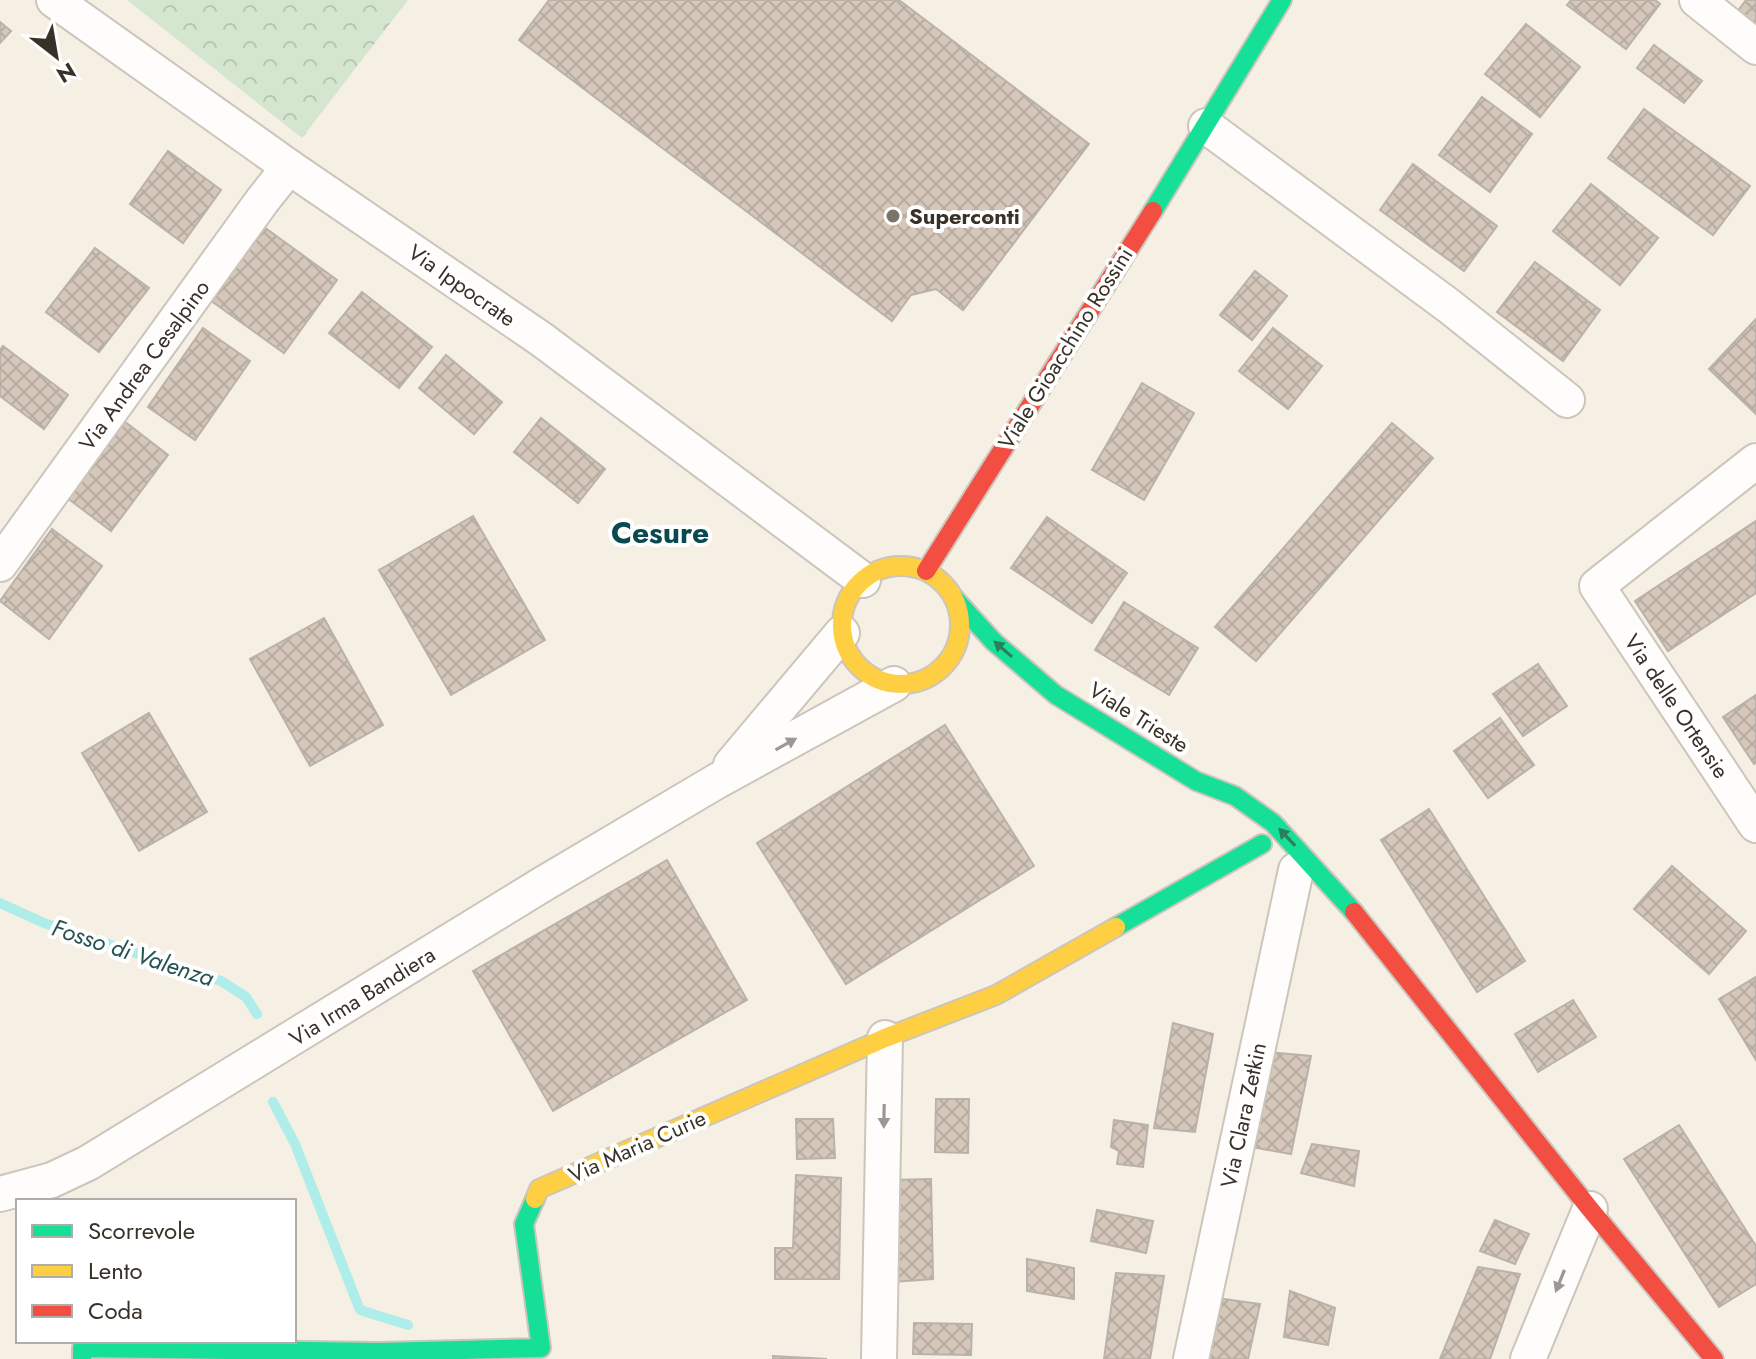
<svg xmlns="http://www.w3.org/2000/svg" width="1756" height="1359" font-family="Jost,sans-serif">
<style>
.park{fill:url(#park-crowns)}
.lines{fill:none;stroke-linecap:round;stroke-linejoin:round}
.stream{stroke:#aeedea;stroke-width:10}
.building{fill:url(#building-cross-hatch);stroke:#bab2aa;stroke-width:2}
.street-casing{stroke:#ccc5bc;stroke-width:38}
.fast-casing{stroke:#ccc5bc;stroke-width:22}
.slow-casing{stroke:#ccc5bc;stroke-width:22}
.jam-casing{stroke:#ccc5bc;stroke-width:22}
.street{stroke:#fefdfb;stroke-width:34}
.fast{stroke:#16e098;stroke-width:18}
.slow{stroke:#ffcf43;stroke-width:18}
.jam{stroke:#f24e42;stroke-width:18}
.oneway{fill:#29805a}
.oneway2{fill:#9b9791}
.poi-dot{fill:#7a7469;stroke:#fff;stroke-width:3}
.labels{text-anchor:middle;stroke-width:8;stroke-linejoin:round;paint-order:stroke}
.poi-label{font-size:22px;font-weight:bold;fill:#383127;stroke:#fff;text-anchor:start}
.street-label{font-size:22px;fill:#383127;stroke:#fff}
.water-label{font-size:24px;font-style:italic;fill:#285353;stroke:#fff}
.district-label{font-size:30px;font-weight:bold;fill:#094a4f;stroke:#fff}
</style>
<defs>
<pattern id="park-crowns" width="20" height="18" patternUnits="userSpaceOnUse" patternTransform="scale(2)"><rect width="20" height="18" fill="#d4e7ce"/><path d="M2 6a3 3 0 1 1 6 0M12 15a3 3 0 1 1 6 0" fill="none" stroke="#b7c7b1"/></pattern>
<pattern id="building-cross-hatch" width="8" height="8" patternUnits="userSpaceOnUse" patternTransform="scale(2)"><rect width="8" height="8" fill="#d5c8ba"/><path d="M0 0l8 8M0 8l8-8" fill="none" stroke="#b8aca0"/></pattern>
</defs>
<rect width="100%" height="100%" fill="#f6efe4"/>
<polygon class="park" points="127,0 408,0 302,138"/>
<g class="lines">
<g class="stream">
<polyline points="0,903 44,923 221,981 246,997 257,1014"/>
<polyline points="273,1102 295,1144 360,1310 408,1325"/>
</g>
</g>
<g class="building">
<polygon points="549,0 899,0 1089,144 963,310 936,289 911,295 892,321 519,40"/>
<polygon points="1571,0 1655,0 1660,4 1626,49 1567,5"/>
<polygon points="1746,0 1756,0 1756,45 1728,24"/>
<polygon points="0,22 11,31 0,43"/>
<polygon points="1526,24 1580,67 1540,117 1485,74"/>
<polygon points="1654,45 1702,81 1684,103 1637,68"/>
<polygon points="1482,97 1532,134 1490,192 1439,155"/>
<polygon points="1644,109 1750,186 1713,235 1608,158"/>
<polygon points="168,151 221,190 183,243 130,204"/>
<polygon points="1413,164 1497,226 1464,271 1380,210"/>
<polygon points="1591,184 1658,238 1620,285 1553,231"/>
<polygon points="264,227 337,280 284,353 210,300"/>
<polygon points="95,248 149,288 99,352 46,312"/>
<polygon points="1535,262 1600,310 1563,361 1497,312"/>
<polygon points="1255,271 1287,296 1252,340 1220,315"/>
<polygon points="362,292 432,347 399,388 329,333"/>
<polygon points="1756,319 1756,414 1709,369"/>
<polygon points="203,328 250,361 195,440 148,407"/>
<polygon points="1273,328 1322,366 1288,409 1239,371"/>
<polygon points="3,346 68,395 44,429 0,396 0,350"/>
<polygon points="446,355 502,402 474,434 419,388"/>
<polygon points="1142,383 1194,413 1144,500 1092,470"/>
<polygon points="541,418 605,469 578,503 514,452"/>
<polygon points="124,421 168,455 111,531 66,497"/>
<polygon points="1392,423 1433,458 1256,661 1215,627"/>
<polygon points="473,516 545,640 451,695 379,570"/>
<polygon points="1047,517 1127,573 1092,623 1011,568"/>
<polygon points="1756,521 1756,593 1668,651 1635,601"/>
<polygon points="52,529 102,566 49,639 0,601"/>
<polygon points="1124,602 1198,648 1169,695 1095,650"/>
<polygon points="324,618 383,725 310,766 250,659"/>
<polygon points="1538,664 1567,706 1523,736 1493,694"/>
<polygon points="1756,695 1756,763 1754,764 1723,717"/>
<polygon points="149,713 207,812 139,851 82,753"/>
<polygon points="1500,718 1534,765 1488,798 1454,751"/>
<polygon points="945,725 1034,866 846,984 757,843"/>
<polygon points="1429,809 1525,961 1477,992 1381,840"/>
<polygon points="667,860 747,1000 553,1111 473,971"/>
<polygon points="1672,866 1746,931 1709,974 1634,909"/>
<polygon points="1756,977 1756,1060 1719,999"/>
<polygon points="1573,1000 1596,1037 1538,1072 1515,1034"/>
<polygon points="1173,1023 1213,1034 1195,1132 1154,1128"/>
<polygon points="1266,1052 1311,1056 1291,1154 1251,1147"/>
<polygon points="936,1099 969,1099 968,1153 935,1152"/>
<polygon points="796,1119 833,1119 835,1158 797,1159"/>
<polygon points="1114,1120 1148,1125 1143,1167 1117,1164 1119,1151 1111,1147"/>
<polygon points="1679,1125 1756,1246 1756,1284 1719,1307 1624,1159"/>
<polygon points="1312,1144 1359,1151 1354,1186 1301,1173"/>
<polygon points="796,1175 841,1178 839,1279 775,1279 775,1248 793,1248"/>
<polygon points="931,1179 933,1279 893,1282 890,1180"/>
<polygon points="1097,1210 1153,1221 1146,1253 1091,1241"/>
<polygon points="1495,1220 1529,1234 1515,1264 1480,1251"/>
<polygon points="1027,1259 1074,1268 1074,1299 1027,1291"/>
<polygon points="1478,1267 1520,1274 1490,1359 1440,1359"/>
<polygon points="1116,1273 1164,1276 1150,1359 1104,1359"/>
<polygon points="1290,1291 1335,1308 1328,1345 1284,1337"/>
<polygon points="1217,1298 1260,1304 1248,1359 1207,1359"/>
<polygon points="914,1323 972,1324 971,1355 913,1354"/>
<polygon points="773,1356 827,1359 773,1359"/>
</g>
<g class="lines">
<g class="street-casing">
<g id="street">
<polyline points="54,0 289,167 541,339 863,580"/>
<polyline points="1697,0 1756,47"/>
<polyline points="1206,126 1449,306 1567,400"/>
<polyline points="1756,461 1597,586 1756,825"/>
<polyline points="0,564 262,201 289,167"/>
<polyline points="731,765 842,633"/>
<polyline points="0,1194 52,1180 88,1163 543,884 717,781 894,684"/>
<polyline points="879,1359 885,1038"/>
<polyline points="1191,1359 1296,870"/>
<polyline points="1528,1359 1590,1209"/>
</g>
</g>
<g class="fast-casing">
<g id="fast">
<polyline points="1153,211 1282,0"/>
<polyline points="954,598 994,642 1056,695 1196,781 1235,796 1273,823 1354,912"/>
<polyline points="1116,927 1262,844"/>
<polyline points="82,1359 82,1348 380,1352 541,1348 524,1224 535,1199"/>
</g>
</g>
<g class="slow-casing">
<g id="slow">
<circle cx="901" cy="625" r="59"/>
<polyline points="535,1199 539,1189 885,1038 996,995 1116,927"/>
</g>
</g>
<g class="jam-casing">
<g id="jam">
<polyline points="926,571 1153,211"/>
<polyline points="1354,912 1590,1209 1714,1359"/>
</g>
</g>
<use href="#street" class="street"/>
<use href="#fast" class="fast"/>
<use href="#slow" class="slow"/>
<use href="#jam" class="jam"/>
</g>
<defs><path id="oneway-solid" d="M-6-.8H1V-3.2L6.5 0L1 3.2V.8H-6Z" transform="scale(2)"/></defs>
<g class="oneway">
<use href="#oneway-solid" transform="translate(1003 649) rotate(-139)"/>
<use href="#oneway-solid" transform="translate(1287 837) rotate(-133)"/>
</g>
<g class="oneway2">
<use href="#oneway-solid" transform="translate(786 744) rotate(-29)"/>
<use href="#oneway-solid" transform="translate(884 1116) rotate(91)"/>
<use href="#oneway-solid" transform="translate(1560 1281) rotate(112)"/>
</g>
<circle class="poi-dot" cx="893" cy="216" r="8"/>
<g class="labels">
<g class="poi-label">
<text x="909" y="224">Superconti</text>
</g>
<g class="street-label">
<text transform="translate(462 285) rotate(35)" y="8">Via Ippocrate</text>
<text transform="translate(1065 348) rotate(-58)" y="8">Viale Gioacchino Rossini</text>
<text transform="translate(144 365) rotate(-54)" y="8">Via Andrea Cesalpino</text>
<text transform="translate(1677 706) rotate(56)" y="8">Via delle Ortensie</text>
<text transform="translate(1139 717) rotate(32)" y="8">Viale Trieste</text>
<text transform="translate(362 996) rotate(-32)" y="8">Via Irma Bandiera</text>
<text transform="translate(1243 1115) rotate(-78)" y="8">Via Clara Zetkin</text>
<text transform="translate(637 1146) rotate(-24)" y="8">Via Maria Curie</text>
</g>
<g class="water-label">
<text transform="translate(133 953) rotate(18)" y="8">Fosso di Valenza</text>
</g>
<g class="district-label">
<text x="660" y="543">Cesure</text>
</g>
</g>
<rect x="16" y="1199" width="280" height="144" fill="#ffffff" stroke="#afada9" stroke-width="2"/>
<rect x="32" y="1225" width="40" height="12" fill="#16e098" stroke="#afada9" stroke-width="2"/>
<text x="88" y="1239" font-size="24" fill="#383127">Scorrevole</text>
<rect x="32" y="1265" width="40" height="12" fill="#ffcf43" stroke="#afada9" stroke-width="2"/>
<text x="88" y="1279" font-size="24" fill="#383127">Lento</text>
<rect x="32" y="1305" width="40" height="12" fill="#f24e42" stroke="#afada9" stroke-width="2"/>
<text x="88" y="1319" font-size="24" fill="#383127">Coda</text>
<g transform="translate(56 56) rotate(149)" stroke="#ffffff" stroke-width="6" paint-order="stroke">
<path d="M0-6L14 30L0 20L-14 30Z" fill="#383127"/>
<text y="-12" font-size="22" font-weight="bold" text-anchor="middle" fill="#383127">N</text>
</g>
</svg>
